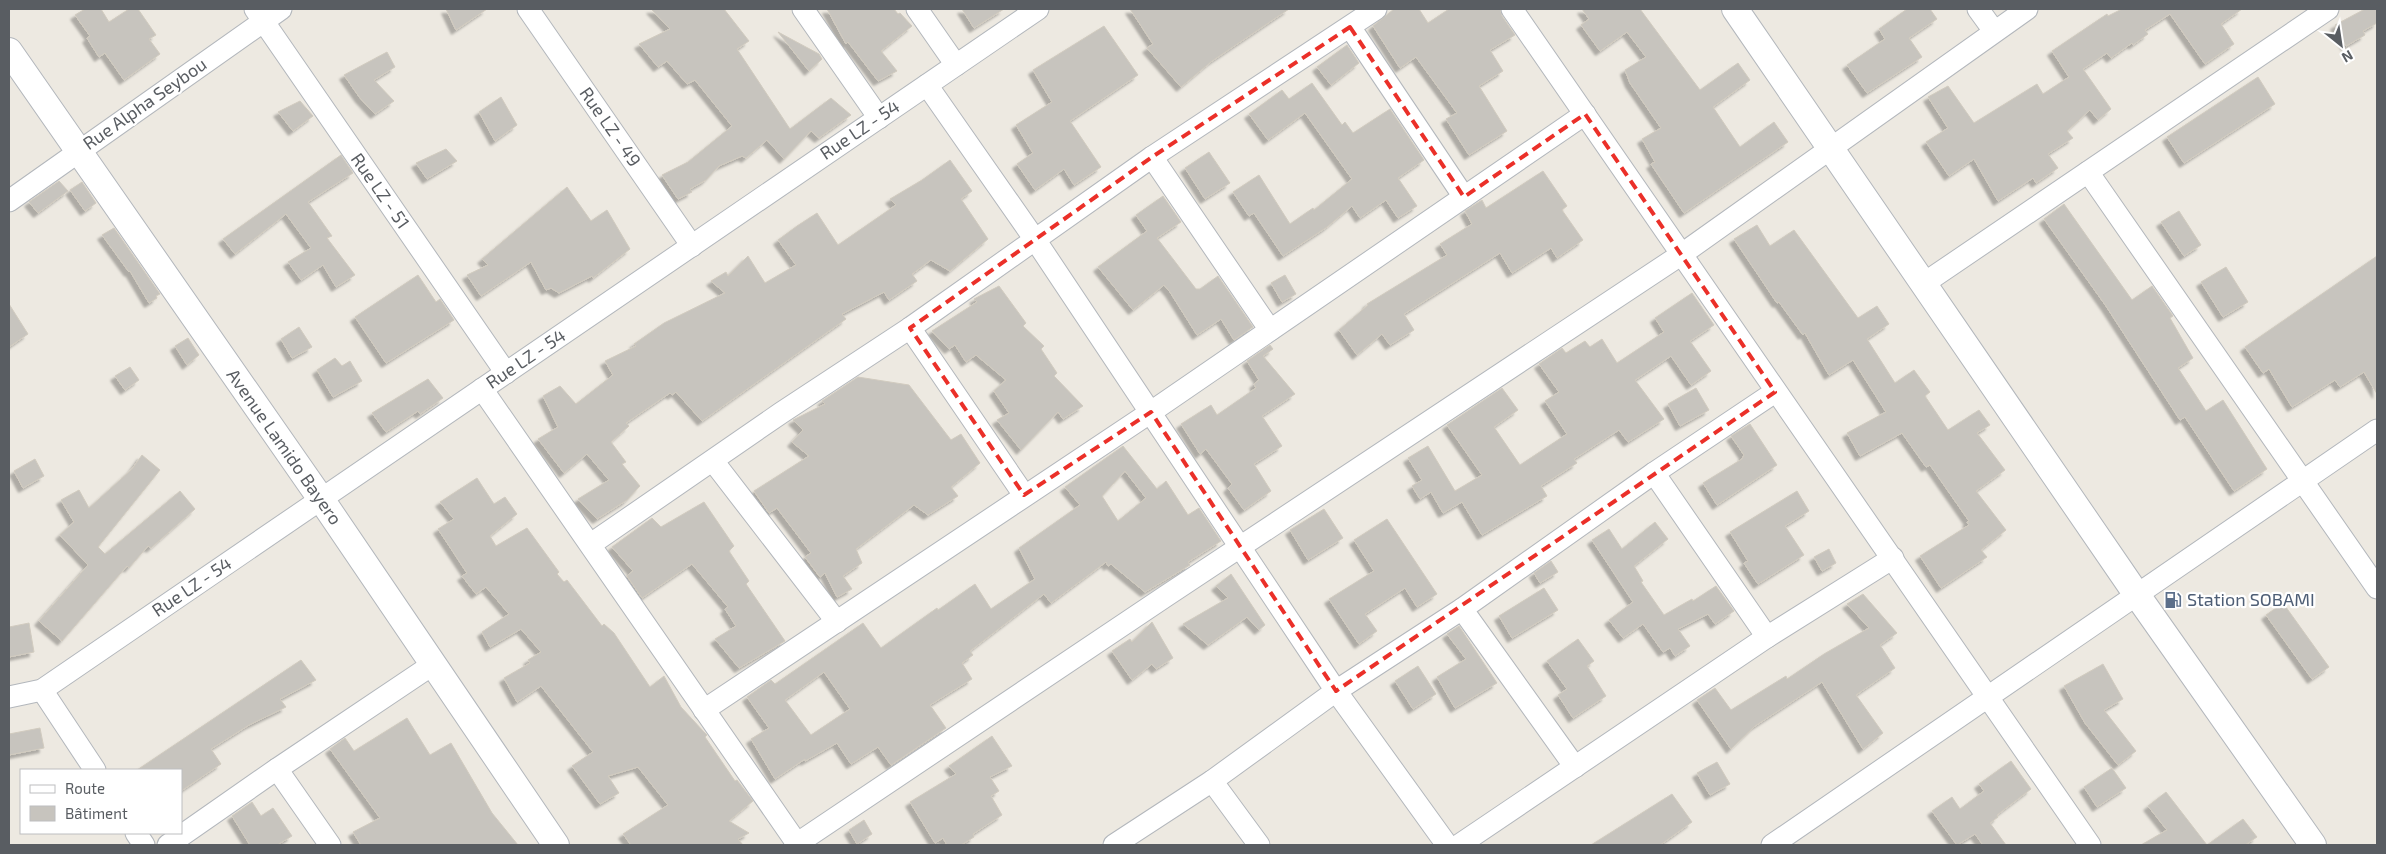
<svg xmlns="http://www.w3.org/2000/svg" width="2386" height="854" font-family="'Exo 2',sans-serif">
<style>
.building{fill:#c7c4be;stroke:#d1cbbf;fill-rule:evenodd;filter:url(#shadow)}
.lines{fill:none;stroke-linecap:round;stroke-linejoin:round}
.minor-casing{stroke:#b3b7bc;stroke-width:23}
.tertiary-casing{stroke:#b3b7bc;stroke-width:28}
.minor{stroke:#fff;stroke-width:21}
.tertiary{stroke:#fff;stroke-width:26}
.marked{fill:none;stroke:#eb3029;stroke-width:4;stroke-dasharray:10 6;stroke-linejoin:round}
.labels{text-anchor:middle;stroke-width:4.5;stroke-linejoin:round;paint-order:stroke}
.street-label{font-size:18px;fill:#595d62;stroke:#fff}
.service-label{font-size:18px;fill:#4e5e75;stroke:#fff;text-anchor:start}
</style>
<defs>
<filter id="shadow"><feDropShadow dx="-4.5" dy="4.5" stdDeviation="1" flood-color="#0004"/></filter>
</defs>
<rect width="100%" height="100%" fill="#ede9e1"/>
<g class="building">
<polygon points="85,9 101,9 109,22 129,9 138,9 156,35 149,39 160,54 124,80 105,53 99,57 87,38 90,36 75,15"/>
<polygon points="446,9 487,9 456,30"/>
<polygon points="651,9 724,9 749,41 737,49 790,129 831,98 851,115 819,138 811,131 784,159 767,140 746,158 742,156 719,166 706,180 690,189 692,192 678,199 662,175 688,162 732,126 695,80 687,84 667,61 658,67 639,44 670,29"/>
<polygon points="827,9 894,9 898,14 900,13 912,26 881,51 897,71 878,81 848,42 846,44"/>
<polygon points="962,9 1004,9 974,28"/>
<polygon points="1130,9 1289,9 1212,61 1181,87 1147,48 1153,44"/>
<polygon points="1394,9 1419,9 1428,23 1449,9 1500,9 1502,16 1515,35 1490,50 1503,71 1479,86 1507,131 1469,155 1446,119 1457,113 1416,57 1400,68 1373,26"/>
<polygon points="1582,9 1640,9 1700,90 1738,63 1750,80 1713,107 1740,147 1774,122 1788,142 1684,213 1651,164 1655,162 1642,139 1661,128 1630,83 1625,70 1646,57 1627,32 1600,51 1581,25 1589,19"/>
<polygon points="1907,9 1930,9 1937,19 1909,38 1922,57 1867,93 1847,65 1885,39 1879,29"/>
<polygon points="2122,9 2242,9 2221,24 2234,44 2205,64 2170,14 2145,30 2148,34 2133,45 2132,43 2111,58 2107,53 2083,69 2111,109 2098,120 2090,110 2067,131 2073,138 2048,154 2058,168 2036,183 2033,178 1998,201 1974,159 1949,176 1926,142 1948,128 1928,97 1948,86 1974,123 2037,84 2043,94 2069,77 2052,51 2107,14 2108,16"/>
<polygon points="2365,9 2377,9 2377,23 2363,31 2365,35 2346,46 2335,25"/>
<polygon points="1104,26 1138,75 1070,121 1101,167 1074,185 1064,169 1035,190 1017,164 1033,153 1016,125 1052,102 1033,70"/>
<polygon points="778,32 819,54 822,59 809,71"/>
<polygon points="1347,45 1359,63 1331,85 1317,67"/>
<polygon points="387,52 395,67 374,80 394,101 375,114 360,98 344,75"/>
<polygon points="2258,77 2275,104 2184,163 2167,137"/>
<polygon points="1312,83 1342,125 1345,122 1353,133 1390,109 1424,160 1398,178 1417,206 1398,218 1386,200 1360,218 1352,206 1327,227 1283,256 1254,213 1249,216 1233,192 1259,175 1290,224 1313,208 1314,210 1352,179 1305,113 1268,140 1249,114 1282,90 1289,99"/>
<polygon points="501,97 517,125 495,141 479,112"/>
<polygon points="300,101 313,116 293,131 278,112"/>
<polygon points="446,149 457,161 427,179 416,163"/>
<polygon points="1209,152 1230,183 1205,199 1185,168"/>
<polygon points="341,155 353,173 308,202 332,236 327,238 355,275 336,287 323,265 301,280 288,262 311,248 286,214 235,254 223,239"/>
<polygon points="950,160 972,191 961,199 988,239 950,271 931,260 912,274 917,281 889,300 884,292 842,314 846,319 702,421 676,392 672,395 670,393 626,423 629,426 611,442 626,462 622,464 640,486 627,500 597,519 578,499 609,480 587,454 564,473 538,439 558,427 543,396 560,386 576,404 613,375 605,361 636,346 634,344 664,323 725,293 711,281 726,272 728,276 748,256 765,283 796,265 778,240 797,226 817,213 838,245 896,205 890,199 922,180"/>
<polygon points="1543,171 1567,206 1562,210 1583,240 1557,258 1551,248 1512,273 1500,253 1404,314 1414,330 1390,345 1382,334 1357,355 1339,330 1368,305 1367,304 1447,255 1440,244 1472,224 1465,211 1482,200 1486,208"/>
<polygon points="59,181 68,191 38,213 29,202"/>
<polygon points="82,182 96,203 85,211 70,190"/>
<polygon points="567,187 591,221 607,210 630,249 593,278 592,276 559,293 551,288 546,290 531,262 481,296 467,275 488,265 482,259"/>
<polygon points="1163,196 1181,222 1157,238 1196,289 1200,289 1218,276 1253,327 1234,340 1221,319 1197,335 1170,292 1164,285 1133,310 1098,267 1147,231 1136,215"/>
<polygon points="2064,204 2132,300 2152,286 2173,316 2170,318 2193,358 2178,368 2206,411 2223,400 2267,469 2234,491 2185,417 2180,420 2106,306 2044,219"/>
<polygon points="2179,211 2201,245 2184,256 2161,222"/>
<polygon points="1757,225 1770,246 1794,230 1858,318 1877,306 1889,324 1867,339 1895,383 1914,370 1930,392 1925,396 1948,430 1979,410 1990,425 1977,433 2005,470 1976,491 2006,530 1981,550 1987,557 1941,588 1920,556 1969,525 1967,522 1969,521 1930,465 1926,467 1902,433 1860,456 1847,433 1886,412 1853,360 1829,375 1805,333 1803,335 1779,302 1777,303 1734,239"/>
<polygon points="114,228 160,294 156,296 157,298 149,303 130,271 129,272 102,235"/>
<polygon points="2377,256 2377,394 2364,372 2340,387 2335,380 2292,407 2269,369 2263,373 2245,347"/>
<polygon points="2226,267 2248,302 2223,317 2201,282"/>
<polygon points="418,275 436,302 440,299 454,320 386,363 355,317"/>
<polygon points="1285,275 1296,294 1282,302 1271,283"/>
<polygon points="999,286 1026,323 1023,326 1044,346 1041,349 1057,373 1054,376 1083,406 1063,419 1058,412 1021,450 997,420 1009,413 994,391 1006,380 976,355 966,362 955,345 949,349 932,331 977,302 974,299"/>
<polygon points="1692,293 1714,325 1690,341 1711,371 1691,385 1671,356 1635,380 1664,419 1628,442 1619,430 1574,459 1577,463 1541,486 1547,496 1482,535 1462,502 1443,513 1431,492 1420,499 1412,486 1422,480 1408,458 1428,446 1455,491 1482,475 1447,425 1502,388 1518,410 1494,427 1520,465 1567,434 1545,401 1559,392 1539,364 1562,348 1566,353 1585,341 1590,347 1602,339 1617,363 1664,332 1655,318"/>
<polygon points="9,304 28,334 9,347"/>
<polygon points="299,327 312,347 292,358 281,339"/>
<polygon points="188,338 199,355 187,365 175,346"/>
<polygon points="1270,345 1273,349 1263,356 1295,394 1262,416 1282,446 1254,464 1271,491 1244,510 1228,488 1232,484 1206,449 1200,454 1181,424 1211,405 1217,415 1256,388 1254,384 1259,380 1247,361"/>
<polygon points="335,358 342,366 350,361 362,381 333,397 317,370"/>
<polygon points="130,367 139,380 125,390 115,376"/>
<polygon points="858,377 909,385 951,440 961,434 980,463 951,487 958,496 928,515 914,505 856,549 862,563 843,576 852,589 837,597 825,573 820,577 805,557 811,553 777,508 769,513 754,491 809,456 792,442 803,430 793,420 825,404 822,401"/>
<polygon points="428,379 443,398 420,414 418,411 386,432 372,413"/>
<polygon points="1696,388 1709,410 1680,426 1668,404"/>
<polygon points="1750,424 1777,465 1717,505 1703,483 1742,459 1744,455 1731,436"/>
<path d="M1123,446L1157,489L1166,481L1188,515L1199,508L1221,541L1188,562L1190,565L1145,592L1111,564L1108,566L1106,562L1051,603L1044,594L970,651L973,655L962,663L972,679L930,705L946,728L891,765L878,747L851,764L837,743L805,761V759L775,779L751,739L769,728L747,697L771,680L775,684L863,623L881,648L937,608L938,610L975,584L991,609L1035,579L1019,548L1080,505L1065,487ZM1125,471L1146,498L1118,521L1102,496ZM824,672L850,709L811,735L785,700Z"/>
<polygon points="142,455 160,470 98,547 105,554 180,491 195,509 151,548 148,546 129,568 127,566 62,641 39,621 88,565 60,535 74,522 61,500 79,490 89,508 132,469"/>
<polygon points="35,459 44,476 23,488 14,471"/>
<polygon points="477,478 494,504 505,497 517,514 490,536 496,546 527,528 559,572 557,574 564,582 567,580 602,626 604,624 614,633 650,687 664,676 681,707 704,732 707,735 705,737 735,781 737,780 753,801 729,821 749,833 738,839 743,845 631,845 623,834 668,805 638,767 608,776 619,793 600,804 572,766 593,752 541,686 517,702 504,678 530,663 528,660 541,652 521,629 490,647 482,632 509,614 486,587 476,594 462,576 467,573 438,529 454,519 440,502"/>
<polygon points="1797,491 1809,511 1785,526 1804,555 1758,584 1744,563 1748,561 1730,532"/>
<polygon points="704,502 734,546 729,551 749,581 746,584 785,641 739,668 715,639 736,626 725,609 728,607 692,564 642,598 627,576 633,571 612,547 652,518 661,527"/>
<polygon points="1324,509 1343,538 1308,560 1290,530"/>
<polygon points="1387,519 1437,594 1417,607 1405,588 1365,614 1377,631 1359,644 1329,599 1374,571 1354,540"/>
<polygon points="1655,522 1668,539 1634,566 1643,581 1641,582 1664,615 1692,599 1693,601 1716,586 1734,611 1715,624 1708,614 1678,629 1690,646 1675,656 1670,648 1663,652 1643,624 1623,638 1609,620 1633,602 1592,540 1609,529 1622,549"/>
<polygon points="1829,549 1836,563 1822,571 1814,557"/>
<polygon points="1551,561 1558,572 1540,583 1534,573"/>
<polygon points="1231,574 1265,625 1259,630 1247,617 1208,645 1183,624 1228,598 1216,586"/>
<polygon points="1544,588 1558,610 1512,638 1499,616"/>
<polygon points="1863,594 1897,633 1880,645 1895,668 1856,695 1883,733 1863,749 1822,682 1755,726 1731,749 1697,700 1715,688 1731,710 1786,676 1787,679 1824,654 1869,628 1847,604"/>
<polygon points="2283,603 2329,667 2312,679 2266,615"/>
<polygon points="1152,622 1173,658 1156,669 1152,664 1132,680 1112,651 1130,639 1132,642"/>
<polygon points="29,623 34,652 9,657 9,627"/>
<polygon points="1459,626 1497,683 1455,708 1437,677 1466,659 1447,634"/>
<polygon points="1578,639 1594,661 1587,666 1606,696 1573,718 1558,695 1567,689 1547,661"/>
<polygon points="301,660 316,680 280,699 286,707 249,725 211,749 221,764 181,791 181,770 137,770"/>
<polygon points="2103,664 2123,699 2104,710 2136,751 2118,765 2085,723 2064,686"/>
<polygon points="1418,666 1436,694 1413,709 1395,681"/>
<polygon points="407,718 430,755 451,743 492,813 518,845 361,845 353,832 380,818 330,749 345,738 354,751"/>
<polygon points="40,728 44,748 9,755 9,734"/>
<polygon points="992,736 1012,766 990,777 999,791 991,796 1002,815 973,834 974,837 961,845 947,845 943,838 935,843 910,802 956,774 949,766"/>
<polygon points="2011,761 2031,789 1997,815 1998,817 1990,823 2006,845 1983,845 1975,834 1957,845 1932,811 1952,797 1960,809 1984,791 1979,784"/>
<polygon points="1717,762 1730,784 1710,795 1697,773"/>
<polygon points="2112,768 2126,788 2097,807 2084,787"/>
<polygon points="2166,792 2207,845 2243,819 2257,837 2245,845 2141,845 2167,830 2148,806"/>
<polygon points="1672,794 1692,822 1660,845 1591,845"/>
<polygon points="252,802 261,816 273,808 292,836 277,845 250,845 232,816"/>
<polygon points="864,820 872,834 857,844 849,830"/>
</g>
<g class="lines">
<g class="minor-casing">
<g id="minor">
<polyline points="255,9 506,373"/>
<polyline points="528,9 692,246"/>
<polyline points="803,9 879,118"/>
<polyline points="917,9 956,65"/>
<polyline points="1512,9 2090,845"/>
<polyline points="1978,9 1994,31"/>
<polyline points="1350,27 1464,197"/>
<polyline points="927,85 1036,241 1336,691 1447,845"/>
<polyline points="1152,157 1270,330"/>
<polyline points="2088,172 2377,588"/>
<polyline points="9,201 281,9"/>
<polyline points="1923,284 2328,9"/>
<polyline points="910,328 1024,495"/>
<polyline points="482,389 798,845"/>
<polyline points="713,461 837,622"/>
<polyline points="1654,473 1767,637"/>
<polyline points="591,544 781,413 910,328 1152,157 1376,9"/>
<polyline points="1462,609 1575,767"/>
<polyline points="42,690 95,770"/>
<polyline points="9,697 42,690 1038,9"/>
<polyline points="704,710 1151,412 1585,114"/>
<polyline points="277,769 330,845"/>
<polyline points="1212,781 1259,845"/>
<polyline points="136,833 144,845"/>
<polyline points="168,845 277,769 432,665"/>
<polyline points="795,845 1166,596 1682,254 2027,9"/>
<polyline points="1114,845 1212,781 1336,691 1462,609 1654,473 1775,392"/>
<polyline points="1459,845 1767,637 1893,558"/>
<polyline points="1772,845 2377,430"/>
</g>
</g>
<g class="tertiary-casing">
<g id="tertiary">
<polyline points="1735,9 2137,595 2313,845"/>
<polyline points="9,51 321,499 556,845"/>
</g>
</g>
<use href="#minor" class="minor"/>
<use href="#tertiary" class="tertiary"/>
</g>
<path class="marked" d="M1350,27L1464,197L1585,114L1775,392L1336,691L1151,412L1024,495L910,328L1152,157Z"/>
<defs>
<g id="fuel-bare" transform="scale(1.35)"><path d="M-5.5-6h7V0h2V4h1.3V-2.5L3-4.5l.8-.8L6-3V5H2.5V1h-1V6h-7ZM-4.2-4.7v3.2H.2V-4.7Z" fill="#5c6f8a" stroke="#fff" stroke-width="2.5" paint-order="stroke"/></g>
</defs>
<g fill-rule="evenodd">
<use href="#fuel-bare" x="2173" y="600"/>
</g>
<g class="labels">
<g class="street-label">
<text transform="translate(145 104) rotate(-35)" y="6">Rue Alpha Seybou</text>
<text transform="translate(610 127) rotate(55)" y="6">Rue LZ - 49</text>
<text transform="translate(860 130) rotate(-34)" y="6">Rue LZ - 54</text>
<text transform="translate(380 191) rotate(55)" y="6">Rue LZ - 51</text>
<text transform="translate(526 359) rotate(-34)" y="6">Rue LZ - 54</text>
<text transform="translate(284 447) rotate(55)" y="6">Avenue Lamido Bayero</text>
<text transform="translate(192 587) rotate(-34)" y="6">Rue LZ - 54</text>
</g>
<g class="service-label">
<text x="2187" y="606">Station SOBAMI</text>
</g>
</g>
<rect width="2386" height="854" fill="none" stroke="#595d62" stroke-width="20"/>
<rect x="20" y="769" width="162" height="65" fill="#ffffff" stroke="#bdbec0"/>
<rect x="30" y="785" width="25" height="8" fill="#ffffff" stroke="#bdbec0"/>
<text x="65" y="794" font-size="15" fill="#595d62">Route</text>
<rect x="30" y="806" width="25" height="15" fill="#c7c4be" stroke="#bdbec0"/>
<text x="65" y="819" font-size="15" fill="#595d62">Bâtiment</text>
<g transform="translate(2341 45) rotate(150)" stroke="#ffffff" stroke-width="4" paint-order="stroke">
<path d="M0-4L9 19L0 12L-9 19Z" fill="#595d62"/>
<text y="-8" font-size="14" font-weight="bold" text-anchor="middle" fill="#595d62">N</text>
</g>
</svg>
